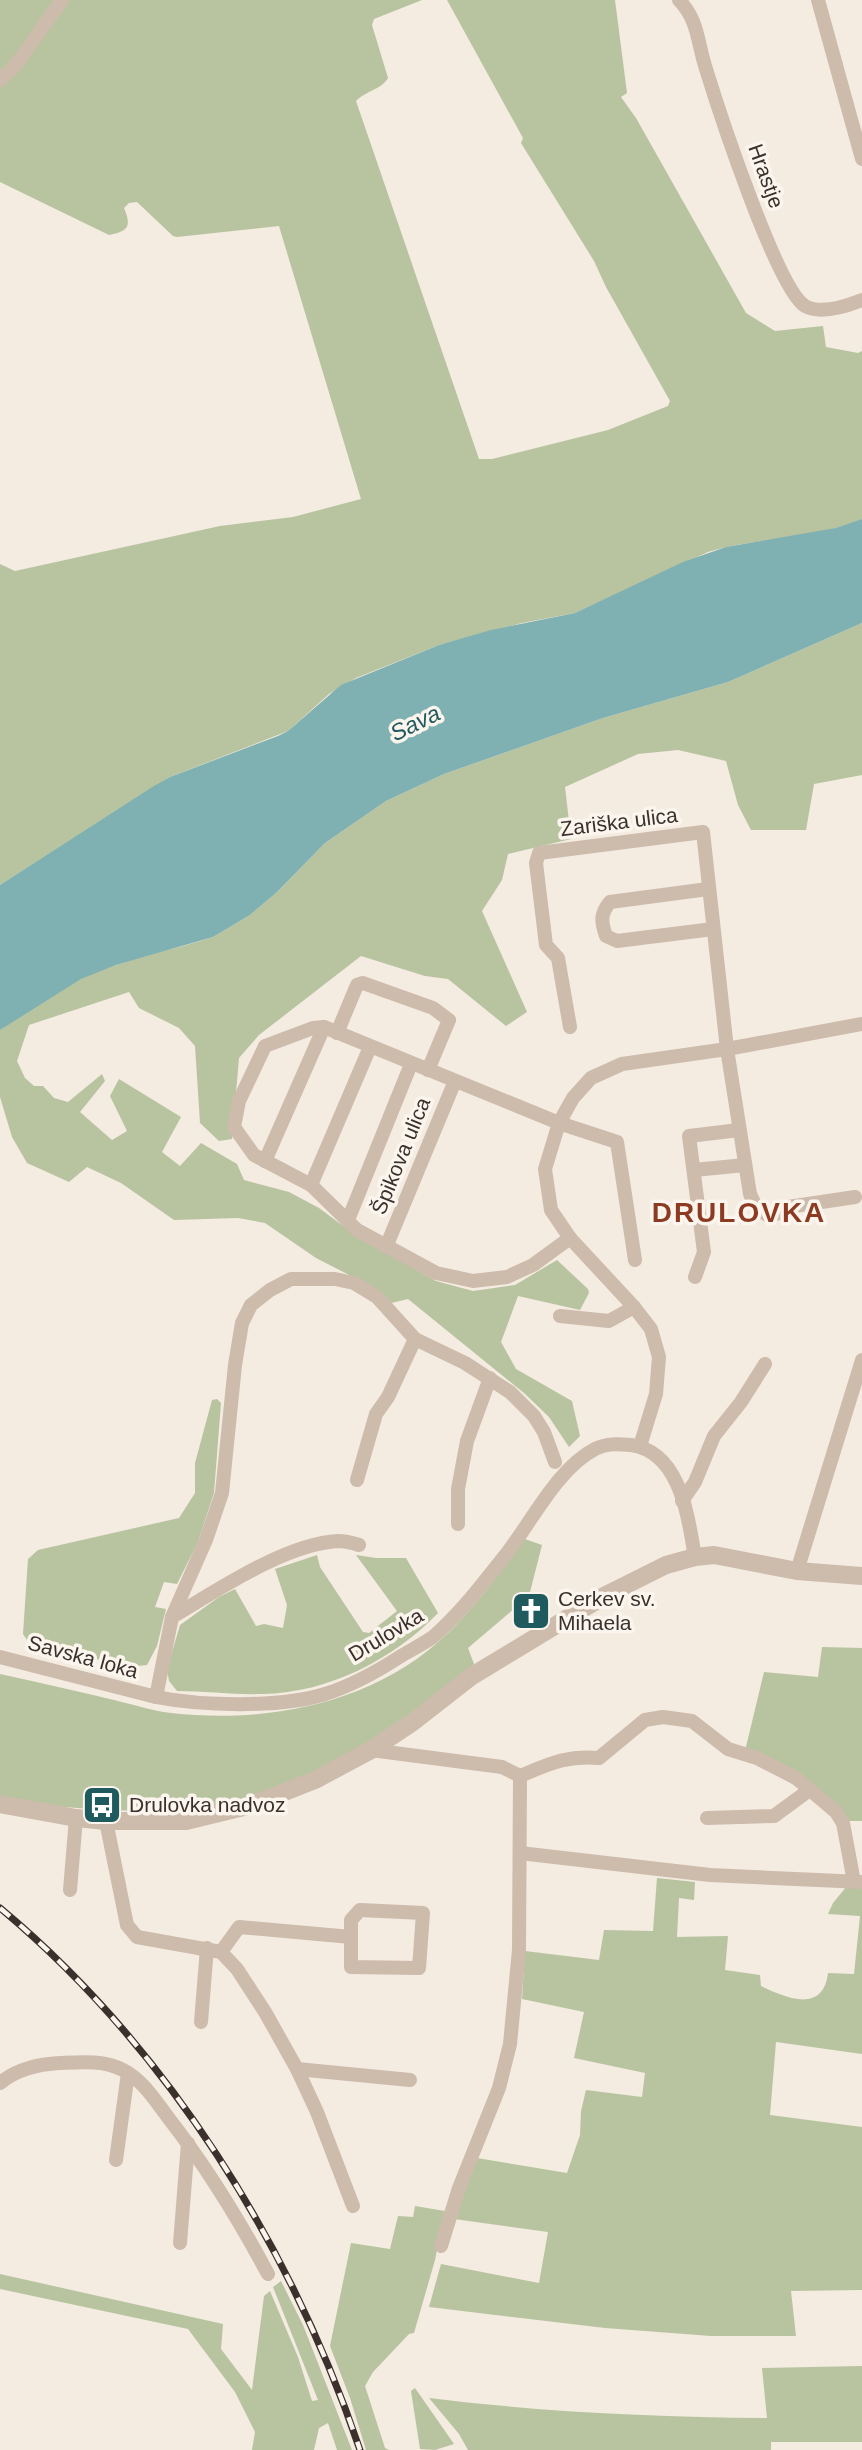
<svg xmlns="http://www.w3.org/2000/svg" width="862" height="2450" font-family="Helvetica,sans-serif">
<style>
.green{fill:#b8c4a0}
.water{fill:#7fb0b2}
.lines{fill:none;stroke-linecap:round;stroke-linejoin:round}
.minor{stroke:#cdbbac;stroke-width:14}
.tertiary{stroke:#cdbbac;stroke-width:18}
.rail-casing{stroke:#3b302b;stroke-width:7}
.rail{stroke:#fbf5ee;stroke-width:4.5;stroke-dasharray:13;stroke-linecap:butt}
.labels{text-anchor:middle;stroke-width:7;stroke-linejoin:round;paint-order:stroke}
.street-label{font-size:21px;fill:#3b302b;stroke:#fbf5ee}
.poi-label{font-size:21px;fill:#3b302b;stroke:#fbf5ee;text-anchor:start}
.water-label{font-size:23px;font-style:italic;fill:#1f5a5e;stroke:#fbf5ee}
.district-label{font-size:28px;font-weight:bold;letter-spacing:2px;fill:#8c3b22;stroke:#fbf5ee}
</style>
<rect width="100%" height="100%" fill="#f4ebe1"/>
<g class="green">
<polygon points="0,0 57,0 0,76"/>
<path d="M65,0H422L374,19L372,25L388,78C381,90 365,91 356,101L479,459H492L608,430L668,406L670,401L606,287L594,261L521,143L523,138L447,0H615L627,93L621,97L636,118L746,313L775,331L823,326L826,347L858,353L862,351V519C815,540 757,537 708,552L575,613L522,623L439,645L356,678L329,694L288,731L170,777L0,885V564L15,571L220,526L293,517L361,499L279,226L177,237L173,236L137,202L129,203L124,208C132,227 128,231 109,235L0,182V87L18,67Z"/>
<path d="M862,623V775L814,784L806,830H751L738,805L726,761L678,750L638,754L565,787L571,839L508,854L502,880L482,911L527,1012L506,1026L448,979L425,976L361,956L259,1035L239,1058L232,1139L219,1141L200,1123L195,1046L179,1028L139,1008L129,992L29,1025L17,1061L25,1078L34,1086H43L54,1098L68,1102L102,1074L105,1081L80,1112L112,1140L127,1131L110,1096L119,1079L181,1117L162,1152L180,1166L201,1143L237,1164L244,1180L289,1192L319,1208L354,1234L436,1281L473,1291L515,1285L557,1260L588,1289L589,1293L580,1310L518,1296L501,1342L516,1369L572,1401L580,1436L569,1447L549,1417L524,1393L408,1299L387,1304L359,1280L316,1258L265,1223L238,1218L174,1220L121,1183L87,1167L69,1182L27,1163L12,1137L0,1097V1030C26,1012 54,991 83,978C124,959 170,951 213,937L250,915L276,893L325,843L386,801L444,774L603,718L728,682Z"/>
<polygon points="217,1399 221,1403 214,1493 198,1542 177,1584 164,1582 155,1607 166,1609 157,1646 147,1665 126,1667 27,1640 23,1634 28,1559 38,1550 179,1518 195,1493 195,1463 212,1400"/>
<path d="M525,1539L542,1545L529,1596L468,1648L474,1664L400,1725L288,1785L195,1812L102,1810L40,1805L0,1796V1674C38,1682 76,1691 114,1700C132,1704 152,1711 171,1713C269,1724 375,1703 447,1634C477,1605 500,1572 525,1539Z"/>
<path d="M317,1555L320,1567L363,1632L369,1633L397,1611L356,1555L376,1558H406L438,1613C394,1659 328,1693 263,1694C234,1695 206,1691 177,1691L169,1681L167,1669L180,1625L219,1597L235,1589L256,1626L264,1624L283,1628L287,1605L275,1569Z"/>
<polygon points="822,1647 862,1648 862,1821 846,1821 745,1751 764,1672 818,1677"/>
<path d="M657,1878L695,1882L694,1900L679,1898L677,1937L728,1936L725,1970L760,1975L761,1986C784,1997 823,2015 828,1973L854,1974L860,1916L828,1914L833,1903L847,1886H862V2054L776,2042L770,2115L862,2127V2290L791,2291L796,2336H711L605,2328L429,2307L441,2264L539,2283L548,2232L454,2219L477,2158L567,2173L580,2135L581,2111L586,2090L642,2097L645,2073L574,2058L584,2012L522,1999L525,1951L599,1960L604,1930L653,1931Z"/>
<polygon points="415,2206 445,2211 435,2260 414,2333 409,2334 373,2372 365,2386 385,2448 389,2450 366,2450 350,2398 330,2346 351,2243 390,2249 398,2216 413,2217"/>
<polygon points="0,2274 223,2324 221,2349 252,2390 264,2296 270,2291 298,2357 312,2401 318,2400 273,2287 281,2281 303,2325 352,2450 337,2450 328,2423 319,2428 314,2450 252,2450 255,2432 235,2392 188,2329 0,2289"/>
<path d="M862,2366V2442H771V2450H468L459,2434L429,2398C542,2412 654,2417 767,2418L762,2368Z"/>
<polygon points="415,2388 454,2444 435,2450 420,2449 411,2391"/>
</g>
<polygon class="water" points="862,519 862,623 728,682 603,718 444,774 386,801 325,843 276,893 250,915 213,937 116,965 81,979 0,1030 0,885 154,786 170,777 278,736 288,731 341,685 439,645 491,630 575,613 683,562 726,547 836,528"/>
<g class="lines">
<g class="minor">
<path d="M679,0C699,21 697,42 706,69C718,108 777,289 805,306C821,315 847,306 862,300"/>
<polyline points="818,0 862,159"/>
<polyline points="0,80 15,66 62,0"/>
<path d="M708,889L610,902C600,914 601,922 606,936L617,941L713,929"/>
<polyline points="570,1027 558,958 546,945 536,863 539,853 703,832 727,1049 750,1194 756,1207 767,1215 788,1212 788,1207 855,1197"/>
<polyline points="337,1033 357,985 363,983 433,1008 449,1020 428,1070"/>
<polyline points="265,1161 324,1027"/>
<polyline points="694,1170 745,1165"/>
<polyline points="311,1185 370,1047"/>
<polyline points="348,1220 411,1064"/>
<polyline points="570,1238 533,1265 507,1277 473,1281 436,1273 357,1230 311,1185 254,1155 234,1127 239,1101 265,1046 313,1028 324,1027 559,1123 617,1142 635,1260"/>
<polyline points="386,1247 455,1081"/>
<polyline points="695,1277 704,1252 689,1136 739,1130"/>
<polyline points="560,1316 609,1321 634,1307"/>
<polyline points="640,1446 656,1394 659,1357 651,1329 634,1307 570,1238 551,1210 545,1169 559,1123 573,1098 591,1078 622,1064 727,1049 862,1024"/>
<path d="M555,1462L544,1432L534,1416L510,1392L465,1363L415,1339L377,1297L354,1283L335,1279H291L270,1290L251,1305L242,1323L235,1365L222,1493L206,1540L172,1617L156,1697C202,1706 281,1708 325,1694C351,1686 378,1671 401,1656C411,1650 423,1644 433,1637C461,1613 484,1582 507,1553C532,1521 558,1468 595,1449C607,1443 619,1444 631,1445C681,1452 688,1518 695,1557"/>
<polyline points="357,1480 376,1414 388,1397 415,1339"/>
<polyline points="682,1501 695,1482 714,1436 741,1402 765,1364"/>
<polyline points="458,1524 458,1489 467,1441 490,1378"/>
<polyline points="797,1571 862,1360"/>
<path d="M172,1617C218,1590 285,1544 338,1541C345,1541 353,1543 359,1545"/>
<polyline points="0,1657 156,1697"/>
<polyline points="371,1750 502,1767 520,1776 519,1950 510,2044 499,2088 459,2188 441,2246"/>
<path d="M520,1776C549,1764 567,1755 599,1758L645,1720L663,1717L692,1721L728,1749L757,1758L796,1778L836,1812L843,1823L854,1882"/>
<polyline points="707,1818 774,1816 808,1791"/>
<polyline points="106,1821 127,1925 137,1937 221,1952 237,1969 265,2012 297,2069 317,2112 353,2206"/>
<polyline points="520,1853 710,1875 862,1882"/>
<polyline points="70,1890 76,1818"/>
<polyline points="221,1952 239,1927 351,1937 351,1967 419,1968 423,1913 360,1910 351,1920 351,1937"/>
<polyline points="201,2022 207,1948"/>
<polyline points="297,2069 410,2080"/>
<path d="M0,2083C17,2069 39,2064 60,2063C81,2062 104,2060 123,2070C144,2081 156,2102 170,2120C208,2169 239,2220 268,2274"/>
<polyline points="116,2160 128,2073"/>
<polyline points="180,2243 188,2143"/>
</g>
<polyline class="tertiary" points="0,1804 76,1818 106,1821 186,1821 252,1805 315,1780 371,1750 413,1722 472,1676 604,1596 666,1565 695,1557 714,1555 797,1571 862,1576"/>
<g class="rail-casing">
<path id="rail" d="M0,1908C167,2047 291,2246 360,2450"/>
</g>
<use href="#rail" class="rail"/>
</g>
<defs>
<g id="church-square" transform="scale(2.0125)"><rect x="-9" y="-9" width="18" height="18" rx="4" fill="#1f5a5e" stroke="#fbf5ee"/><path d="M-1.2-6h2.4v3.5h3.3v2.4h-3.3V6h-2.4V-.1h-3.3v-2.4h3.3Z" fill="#fff"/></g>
<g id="bus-square" transform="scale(2.0125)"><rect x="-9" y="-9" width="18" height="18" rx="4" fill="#1f5a5e" stroke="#fbf5ee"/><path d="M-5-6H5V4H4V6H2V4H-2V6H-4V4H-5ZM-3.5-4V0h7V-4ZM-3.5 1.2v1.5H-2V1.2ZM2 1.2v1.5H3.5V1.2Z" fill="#fff"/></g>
</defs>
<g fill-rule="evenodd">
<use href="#church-square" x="531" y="1611"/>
<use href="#bus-square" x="102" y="1805"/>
</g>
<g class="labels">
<g class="street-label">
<text transform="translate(766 176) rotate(70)" y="7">Hrastje</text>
<text transform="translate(619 822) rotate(-7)" y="7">Zariška ulica</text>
<text transform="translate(401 1156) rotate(-68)" y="7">Špikova ulica</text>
<text transform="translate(386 1635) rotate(-31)" y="7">Drulovka</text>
<text transform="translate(83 1657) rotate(15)" y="7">Savska loka</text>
</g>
<g class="poi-label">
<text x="558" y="1606">Cerkev sv.<tspan x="558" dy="24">Mihaela</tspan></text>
<text x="129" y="1812">Drulovka nadvoz</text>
</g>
<g class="water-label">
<text transform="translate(415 723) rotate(-26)" y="8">Sava</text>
</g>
<g class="district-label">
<text x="739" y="1222">DRULOVKA</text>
</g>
</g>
</svg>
